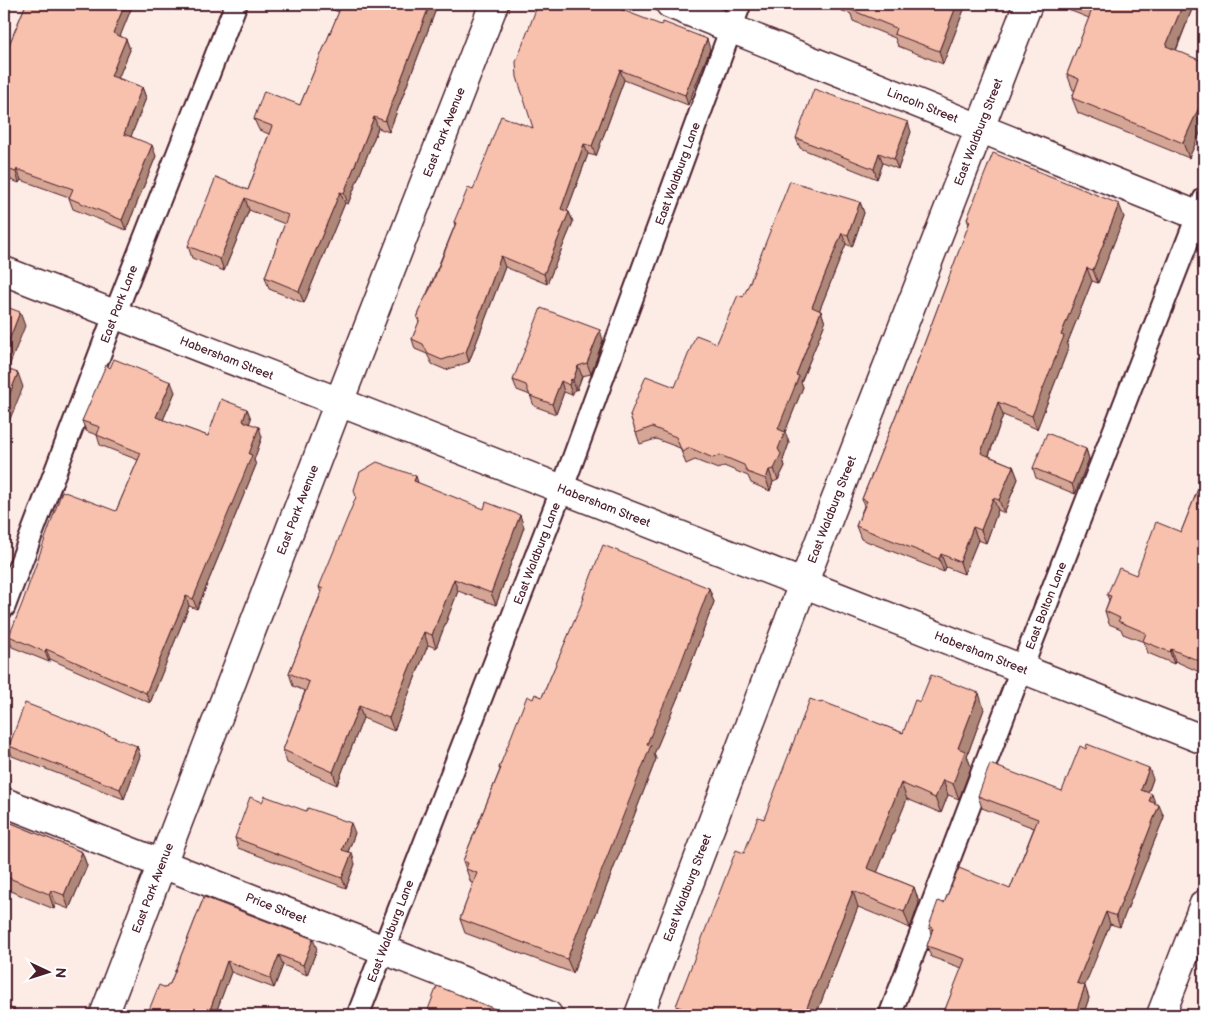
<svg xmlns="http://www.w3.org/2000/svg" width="1208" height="1019" font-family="'Balsamiq Sans',sans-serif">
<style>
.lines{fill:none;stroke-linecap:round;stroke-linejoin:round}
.service-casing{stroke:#4a1f2b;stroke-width:25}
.minor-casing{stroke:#4a1f2b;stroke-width:31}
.tertiary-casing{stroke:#4a1f2b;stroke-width:31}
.secondary-casing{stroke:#4a1f2b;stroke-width:31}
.service{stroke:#fff;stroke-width:21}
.minor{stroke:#fff;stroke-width:28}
.tertiary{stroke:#fff;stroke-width:28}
.secondary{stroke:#fff;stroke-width:28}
.wall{fill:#d5a695;stroke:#4a1f2b}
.shaded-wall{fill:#ae8779;stroke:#4a1f2b}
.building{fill:#f8c1ad;stroke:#4a1f2b}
.labels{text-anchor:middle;stroke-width:4;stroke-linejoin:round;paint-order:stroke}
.street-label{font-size:12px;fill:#4a1f2b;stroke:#fff}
</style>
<rect width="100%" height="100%" fill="#fdece6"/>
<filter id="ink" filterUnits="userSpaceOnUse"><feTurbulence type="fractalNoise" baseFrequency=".02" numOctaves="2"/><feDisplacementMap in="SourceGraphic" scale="10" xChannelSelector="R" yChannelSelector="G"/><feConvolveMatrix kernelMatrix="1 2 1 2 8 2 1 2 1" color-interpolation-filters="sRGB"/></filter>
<g filter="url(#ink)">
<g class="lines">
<g class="service-casing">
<g id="service">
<path id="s1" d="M4,607L115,314L236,4"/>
<path id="s2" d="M358,1015L562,489L740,4"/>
<path id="s3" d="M890,1015L1021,670L1204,199"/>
</g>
</g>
<g class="minor-casing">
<g id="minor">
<path id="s4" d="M670,4L1204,218"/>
<path id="s5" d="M104,1015L339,402L494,4"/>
<path id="s6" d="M639,1015L803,584L1028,4"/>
<polyline points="1161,1015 1204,904"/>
</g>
</g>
<g class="tertiary-casing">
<g id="tertiary">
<path id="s7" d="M4,271L1204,740"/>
</g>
</g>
<g class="secondary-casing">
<g id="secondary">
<path id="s8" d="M4,802C185,874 368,942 548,1015"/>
</g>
</g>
<use href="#service" class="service"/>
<use href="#minor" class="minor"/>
<use href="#tertiary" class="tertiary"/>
<use href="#secondary" class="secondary"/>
</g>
<g class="wall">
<polygon points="26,4 133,4 120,36 126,39 130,50 118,78 142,87 146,98 131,136 156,156 126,230 73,209 69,198 69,197 21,180 19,183 4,177 4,57"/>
<polygon points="318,4 438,4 389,132 378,128 348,204 345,203 304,303 269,289 265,277 285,224 249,210 224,271 192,258 188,246 248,190 269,134 259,130 254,119 300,105 339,12"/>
<polygon points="538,4 610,4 611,6 710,49 688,105 624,80 596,156 588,154 567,211 569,212 573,222 547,284 505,267 469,362 446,370 432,364 427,354 415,349 412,339 419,322 417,318 455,225 454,222 473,190 533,128"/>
<polygon points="824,4 964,4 965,7 943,64 898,46 895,38 853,21 851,14"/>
<polygon points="1059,4 1194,4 1176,51 1204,62 1204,124 1189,158 1078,113 1072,98 1075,90 1073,90 1067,74 1089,18 1061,7"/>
<polygon points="911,132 898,169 883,163 877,179 800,148 796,138"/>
<polygon points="860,202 864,213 852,247 846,244 819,311 821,311 825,323 801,382 803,387 785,432 789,443 783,460 785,466 778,480 773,482 770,491 751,483 748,476 724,466 718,469 695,460 686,464 680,448 656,439 640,444 630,415 675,387 717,343 743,297"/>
<polygon points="1124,217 1098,283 1092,281 1067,344 1068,349 1037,429 1003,415 989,456 1013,466 1018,479 1004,513 998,510 986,543 978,540 964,574 946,567 944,572 861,539 856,526 864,506 862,499 917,363 969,225 967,219"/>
<polygon points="603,340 591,374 582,376 577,390 575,389 572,395 564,392 556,414 534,406 530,395 517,390 513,380"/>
<polygon points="110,368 175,392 163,420 208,436 247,409 251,419 249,423 262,437 254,460 256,465 197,609 189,606 150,703 50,659 49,662 12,647 9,636 116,511 138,460 100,445 97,435 86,431 82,421"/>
<polygon points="1204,447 1204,467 1200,456"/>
<polygon points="1086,449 1089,459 1075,494 1036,478 1033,468"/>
<polygon points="1204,474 1204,674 1175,661 1174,664 1148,653 1144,642 1123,634 1121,629 1109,624 1105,611 1109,600 1107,595 1136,575 1181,532"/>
<polygon points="418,483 524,527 496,605 458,591 436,648 428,645 394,731 363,718 337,785 287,763 283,750 305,691 293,686 289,673 321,593 319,587"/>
<polygon points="709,588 714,602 683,685 654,754 656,759 573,973 465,933 460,919 473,884 471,883 463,861 500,770 499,768 533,699 542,697 584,600 583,597"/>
<polygon points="920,702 984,709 967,756 971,767 959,799 948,795 941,813 907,799 877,872 914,887 919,903 910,928 858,907 816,1015 680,1015 676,1006 744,853 764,819 821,703 903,733"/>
<polygon points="9,746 137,746 140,756 124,799 12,756"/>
<polygon points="1153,779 1148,793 1164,817 1120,927 1110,924 1084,986 1089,998 1083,1015 945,1015 944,1012 962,968 931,957 927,946 931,934 929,926 944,903 1010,889 1034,828 982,808 978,796 1062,791"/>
<polygon points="262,802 355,833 348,852 355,864 346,888 238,848 235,838"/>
<polygon points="4,820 82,852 87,866 69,909 56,904 54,909 8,890 6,897 4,896"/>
<polygon points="204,897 317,949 307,975 283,965 274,988 231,972 215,1015 166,988 170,984"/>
</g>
<g class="shaded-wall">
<polygon points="125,4 133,4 117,44 113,33"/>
<polygon points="430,4 438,4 389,132 385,121"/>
<polygon points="957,4 964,4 965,7 943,64 939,51"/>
<polygon points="1183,4 1194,4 1171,62 1166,46"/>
<polygon points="126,39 130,50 115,86 111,76"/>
<polygon points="707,39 710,49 688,105 685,95"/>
<polygon points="620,70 624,80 596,156 592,146"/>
<polygon points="142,87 146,98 128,144 124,134"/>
<polygon points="1204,96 1204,124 1189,158 1183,143"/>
<polygon points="374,117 378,128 348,204 344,193"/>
<polygon points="908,122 911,132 898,169 894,159"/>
<polygon points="584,144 588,154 564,219 561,209"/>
<polygon points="152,145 156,156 126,230 122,220"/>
<polygon points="879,153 883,163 877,179 874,169"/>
<polygon points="17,169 21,180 19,183 16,172"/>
<polygon points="340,192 345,203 304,303 299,291"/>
<polygon points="245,198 249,210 224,271 220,259"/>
<polygon points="860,202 864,213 852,247 848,235"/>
<polygon points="1119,204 1124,217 1098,283 1093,270"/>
<polygon points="569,212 573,222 547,284 544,274"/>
<polygon points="842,233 846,244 816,319 812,307"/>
<polygon points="501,256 505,267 469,362 466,352"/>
<polygon points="1087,268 1092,281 1067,344 1068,349 1037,429 1032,416 1061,335"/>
<polygon points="821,311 825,323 801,382 803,387 785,432 789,443 783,460 785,466 778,480 774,469 778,449 778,429 796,375"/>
<polygon points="20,312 25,326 4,379 4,353"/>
<polygon points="600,330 603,340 591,374 587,363"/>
<polygon points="578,366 582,376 577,390 573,380"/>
<polygon points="18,373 23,387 4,434 4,408"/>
<polygon points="571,379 575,389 572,395 569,385"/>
<polygon points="561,381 564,392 556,414 552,404"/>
<polygon points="171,382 175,392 160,427 156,417"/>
<polygon points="998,402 1003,415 985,466 981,453"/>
<polygon points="247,409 251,419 246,431 243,421"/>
<polygon points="259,427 262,437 254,460 256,465 197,609 193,599"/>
<polygon points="1086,449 1089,459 1075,494 1072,484"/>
<polygon points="1013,466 1018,479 1004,513 999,500"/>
<polygon points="769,470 773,482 770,491 766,479"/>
<polygon points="416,476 420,489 414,481"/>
<polygon points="993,498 998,510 986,543 981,530"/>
<polygon points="520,515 524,527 496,605 491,593"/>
<polygon points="973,527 978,540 964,574 960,562"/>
<polygon points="941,554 946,567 944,572 939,559"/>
<polygon points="454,579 458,591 436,648 432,635"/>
<polygon points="709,588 714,602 683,685 654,754 656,759 573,973 567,959 647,744"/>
<polygon points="186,596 189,606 150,703 146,693"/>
<polygon points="424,632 428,645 394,731 389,718"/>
<polygon points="46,649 50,659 49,662 45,652"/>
<polygon points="1171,649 1175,661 1174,664 1170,652"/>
<polygon points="979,693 984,709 967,756 971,767 959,799 953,784 958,748"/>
<polygon points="359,706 363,718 337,785 333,772"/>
<polygon points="137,746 140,756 124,799 120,789"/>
<polygon points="1149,768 1153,779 1145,801 1141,790"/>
<polygon points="943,780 948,795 941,813 935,798"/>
<polygon points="901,783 907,799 873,883 867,868"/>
<polygon points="1152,794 1156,806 1149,801"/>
<polygon points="1159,805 1164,817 1120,927 1116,916"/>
<polygon points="351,823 355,833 345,860 342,850"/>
<polygon points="82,852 87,866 69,909 64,895"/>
<polygon points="352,853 355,864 346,888 342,878"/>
<polygon points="4,878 8,890 6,897 4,890"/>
<polygon points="914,887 919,903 910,928 904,912"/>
<polygon points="51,890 56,904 54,909 49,894"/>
<polygon points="853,891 858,907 816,1015 804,1015"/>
<polygon points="1106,912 1110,924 1081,995 1077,983"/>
<polygon points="313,939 317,949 307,975 303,965"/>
<polygon points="279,955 283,965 274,988 270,978"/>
<polygon points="227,961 231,972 215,1015 209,1013"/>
<polygon points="1085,986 1089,998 1083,1015 1075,1015"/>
</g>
<g class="building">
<polygon points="26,4 125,4 113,33 126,39 111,76 142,87 124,134 152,145 122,220 69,198 73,189 17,169 16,172 4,168 4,57"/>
<polygon points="342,4 430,4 385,121 374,117 344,193 340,192 299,291 265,277 288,215 245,198 220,259 188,246 216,177 248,190 272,126 254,119 264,91 300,105"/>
<polygon points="538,4 607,4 661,25 663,22 707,39 685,95 620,70 592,146 584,144 561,209 569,212 544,274 501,256 466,352 442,360 428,354 423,344 412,339 420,319 417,318 421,308 421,305 430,289 456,223 454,222 468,188 473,190 501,116 533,128 517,77 516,62"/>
<polygon points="851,4 957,4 939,51 894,34 896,28 849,9"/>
<polygon points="1085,4 1183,4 1166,46 1204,62 1204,96 1183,143 1072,98 1079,79 1067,74 1093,7"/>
<polygon points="814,89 908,122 894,159 879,153 874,169 796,138"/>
<polygon points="993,153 1119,204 1093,270 1087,268 1061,335 1064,336 1032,416 998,402 981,453 1013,466 999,500 993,498 981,530 973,527 960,562 941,554 939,559 856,526 867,501 862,499 917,363 970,221 967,219"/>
<polygon points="790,181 860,202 848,235 842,233 812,307 821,311 796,375 799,376 778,429 785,432 778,449 781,454 774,469 769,470 766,479 747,472 744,465 720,455 713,458 690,448 682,452 676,437 652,427 636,433 630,415 646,376 675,387 696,335 717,343 738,295 743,297 750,282"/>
<polygon points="4,306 20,312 4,353"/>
<polygon points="541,308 600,330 587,363 578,366 573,380 571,379 569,385 561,381 552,404 530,396 526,385 513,380"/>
<polygon points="114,359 171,382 156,417 208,436 221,399 247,409 243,421 259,427 249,454 252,455 193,599 186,596 146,693 46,649 45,652 9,636 22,604 62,491 116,511 141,453 97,435 100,427 82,421 106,365 110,368"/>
<polygon points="4,368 18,373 4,408"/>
<polygon points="1047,433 1086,449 1072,484 1033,468"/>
<polygon points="1204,447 1204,458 1200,456"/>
<polygon points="377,462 416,476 414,481 484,509 486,502 520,515 491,593 454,579 432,635 424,632 389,718 359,706 333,772 283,750 309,682 289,673 323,589 319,587 356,497 354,490 360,472"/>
<polygon points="1204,474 1204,663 1171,649 1170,652 1143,641 1146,633 1118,621 1120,618 1105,611 1111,596 1107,595 1119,568 1136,575 1156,522 1181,532"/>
<polygon points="603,545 709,588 678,671 647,744 651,745 567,959 460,919 477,873 466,869 468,863 463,861 501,768 499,768 527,696 533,699 535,694 542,697 584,598 583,597"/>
<polygon points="931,675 979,693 958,748 965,751 953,784 943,780 935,798 901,783 867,868 914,887 904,912 853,891 804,1015 690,1015 692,1012 676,1006 736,850 744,853 758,817 764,819 810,699 821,703 821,701 903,733 915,700 920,702"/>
<polygon points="25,703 137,746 120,789 9,746"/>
<polygon points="1087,744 1149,768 1141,790 1152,794 1149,801 1159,805 1116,916 1106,912 1077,983 1085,986 1075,1015 951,1015 944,1012 965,959 927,946 933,928 929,926 938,901 944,903 959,868 1010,889 1038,819 978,796 990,764 1062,791 1080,746 1086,749"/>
<polygon points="265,796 306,811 308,808 351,823 342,850 352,853 342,878 235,838 250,797 262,802"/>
<polygon points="4,820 82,852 64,895 51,890 49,894 4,876"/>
<polygon points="204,897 313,939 303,965 279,955 270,978 227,961 209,1013 215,1015 147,1015 159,985 166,988 168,984 170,984"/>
<polygon points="437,986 510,1015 426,1015"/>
<polygon points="4,1006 23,1013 22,1015 4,1015"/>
</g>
</g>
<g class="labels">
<g class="street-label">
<text dy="4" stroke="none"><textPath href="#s4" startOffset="272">Lincoln Street</textPath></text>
<text dy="4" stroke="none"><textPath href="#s5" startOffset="946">East Park Avenue</textPath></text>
<text dy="4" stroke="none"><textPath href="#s6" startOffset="946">East Waldburg Street</textPath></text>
<text dy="4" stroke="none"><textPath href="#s2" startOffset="900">East Waldburg Lane</textPath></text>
<text dy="4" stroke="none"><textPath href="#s1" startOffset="324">East Park Lane</textPath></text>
<text dy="4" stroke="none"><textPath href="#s7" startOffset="239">Habersham Street</textPath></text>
<text dy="4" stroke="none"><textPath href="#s7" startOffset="644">Habersham Street</textPath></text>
<text dy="4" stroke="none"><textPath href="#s5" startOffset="541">East Park Avenue</textPath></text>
<text dy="4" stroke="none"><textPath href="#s6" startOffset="541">East Waldburg Street</textPath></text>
<text dy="4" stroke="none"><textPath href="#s2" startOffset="495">East Waldburg Lane</textPath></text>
<text dy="4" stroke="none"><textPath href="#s3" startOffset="438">East Bolton Lane</textPath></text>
<text dy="4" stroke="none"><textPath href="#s7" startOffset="1049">Habersham Street</textPath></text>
<text dy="4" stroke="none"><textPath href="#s6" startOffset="136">East Waldburg Street</textPath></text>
<text dy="4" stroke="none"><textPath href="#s5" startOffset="136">East Park Avenue</textPath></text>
<text dy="4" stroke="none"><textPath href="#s8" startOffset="292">Price Street</textPath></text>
<text dy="4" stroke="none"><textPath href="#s2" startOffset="90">East Waldburg Lane</textPath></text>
</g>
</g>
<rect width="1208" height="1019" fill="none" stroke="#fff" stroke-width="20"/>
<rect x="10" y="10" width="1188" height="999" fill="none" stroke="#4a1f2b" stroke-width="2" filter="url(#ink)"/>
<g transform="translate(48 972) rotate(94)" stroke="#ffffff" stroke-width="4" paint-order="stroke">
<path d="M0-4L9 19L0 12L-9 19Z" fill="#4a1f2b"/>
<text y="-8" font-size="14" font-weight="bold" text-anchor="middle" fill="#4a1f2b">N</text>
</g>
</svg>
